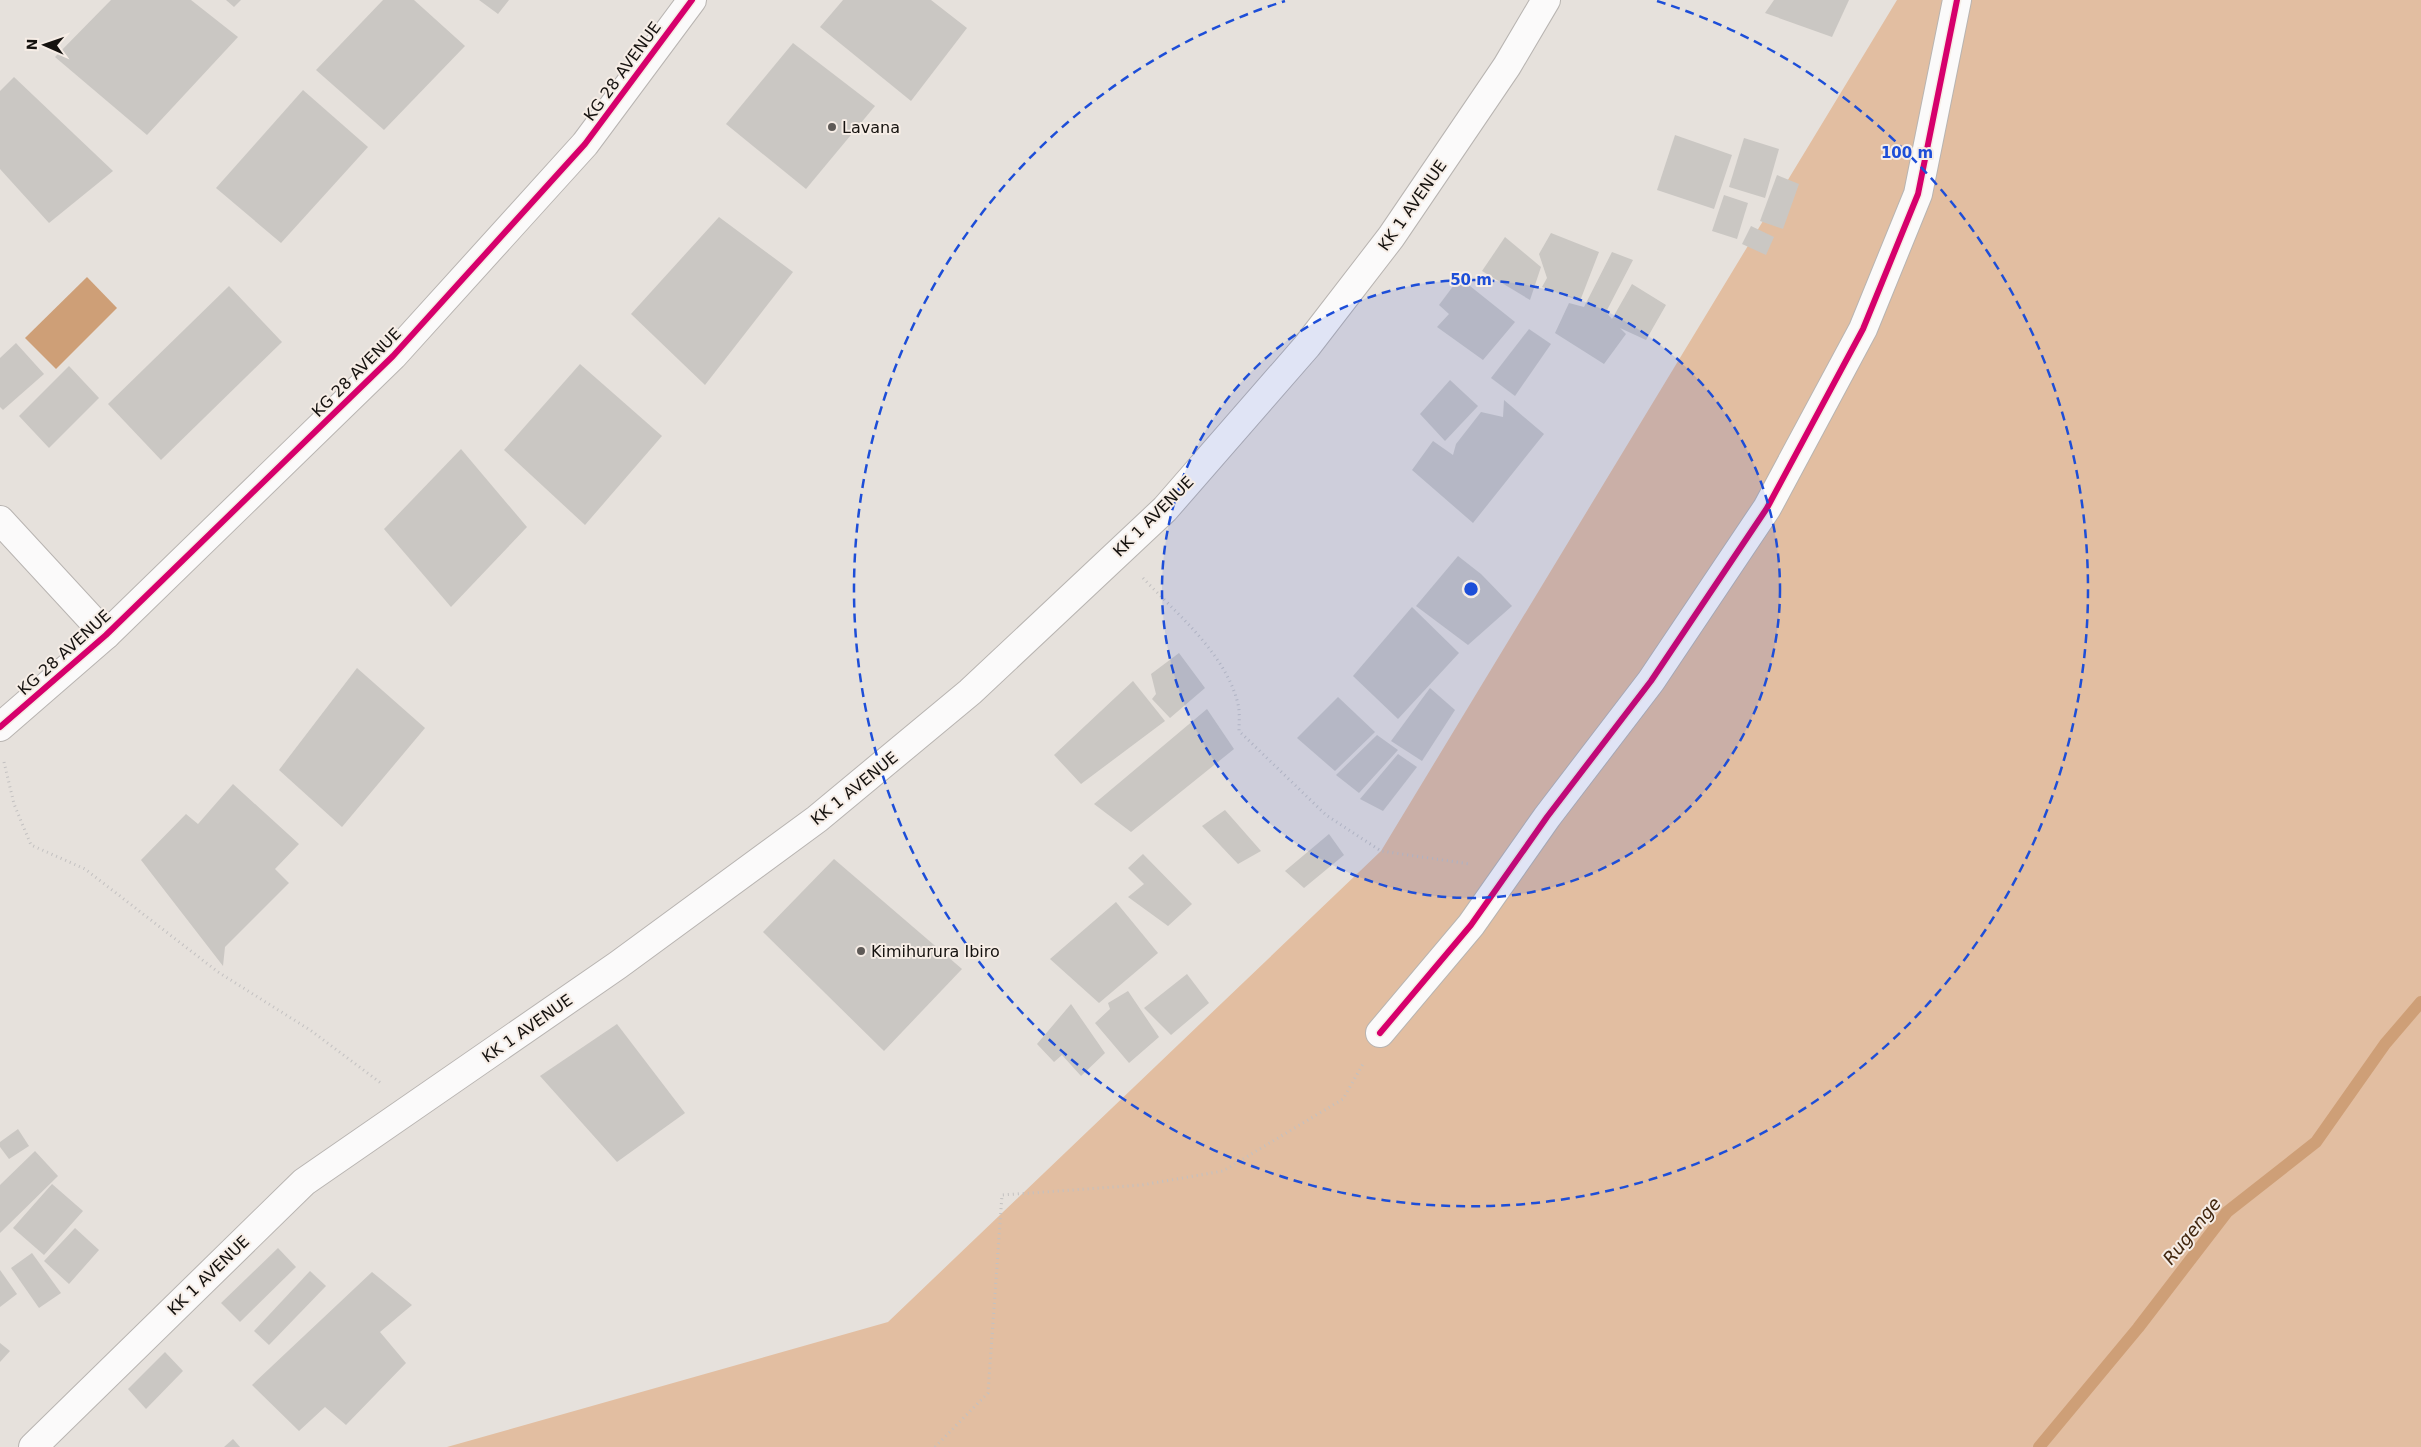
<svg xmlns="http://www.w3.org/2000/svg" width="2421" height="1447" font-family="'DejaVu Sans',sans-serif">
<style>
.green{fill:#e2bea1}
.water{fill:#ce9f77}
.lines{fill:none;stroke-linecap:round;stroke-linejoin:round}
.stream{stroke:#ce9f77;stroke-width:12}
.building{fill:#cac7c3}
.minor-casing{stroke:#b8b4b1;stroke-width:30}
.secondary-casing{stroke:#b8b4b1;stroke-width:30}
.path{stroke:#c3c1c1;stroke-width:3;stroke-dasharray:1 4;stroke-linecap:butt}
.minor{stroke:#fbfafa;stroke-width:28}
.secondary{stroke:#fbfafa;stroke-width:28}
.cycleway-casing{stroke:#f6ede6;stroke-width:9}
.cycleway{stroke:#d6006c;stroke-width:6}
.ring{fill:none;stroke:#1d4ed8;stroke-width:2.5;stroke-dasharray:9 6}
.poi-dot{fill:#5e5a57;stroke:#f6ede6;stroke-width:2}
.labels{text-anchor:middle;stroke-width:4;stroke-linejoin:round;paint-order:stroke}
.street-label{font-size:16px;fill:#15120f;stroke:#f6ede6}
.poi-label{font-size:16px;fill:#15120f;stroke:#f6ede6;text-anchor:start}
.water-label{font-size:18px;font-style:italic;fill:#41260e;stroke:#f6ede6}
.centre{fill:#1d4ed8;stroke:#f6ede6;stroke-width:2.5}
.ring-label{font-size:15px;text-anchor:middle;font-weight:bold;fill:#1d4ed8;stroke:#f6ede6;stroke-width:4;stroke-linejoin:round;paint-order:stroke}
</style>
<rect width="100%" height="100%" fill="#e6e1dc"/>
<polygon class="green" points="1897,0 2421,0 2421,1447 447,1447 888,1322 1381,851"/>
<polygon class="water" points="87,277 117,308 56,369 25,338"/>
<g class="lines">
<polyline class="stream" points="2039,1447 2138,1328 2227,1212 2316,1142 2385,1044 2421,1002"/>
</g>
<g class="building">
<polygon points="111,0 191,0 238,37 147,135 55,57"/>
<polygon points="226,0 241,0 234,7"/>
<polygon points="383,0 414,0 465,46 384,130 316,70"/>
<polygon points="479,0 509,0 498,14"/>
<polygon points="843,0 931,0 967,28 911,101 820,27"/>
<polygon points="1774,0 1849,0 1832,37 1765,13"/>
<polygon points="793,43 875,106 806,189 726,124"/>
<polygon points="14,77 113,171 49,223 0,169 0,91"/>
<polygon points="303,90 368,147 281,243 216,188"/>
<polygon points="1675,135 1732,155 1714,209 1657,190"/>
<polygon points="1744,138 1779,149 1765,198 1729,187"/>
<polygon points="1777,175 1799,184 1783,229 1760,221"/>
<polygon points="1724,195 1748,203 1737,239 1712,231"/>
<polygon points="719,217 793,272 705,385 631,314"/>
<polygon points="1751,226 1774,237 1766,255 1742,244"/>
<polygon points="1551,233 1599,252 1580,301 1542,287 1547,278 1539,254"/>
<polygon points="1505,237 1541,267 1530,300 1482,271"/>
<polygon points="1612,252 1633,260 1606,312 1612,319 1632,284 1666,305 1646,340 1620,328 1626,334 1604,364 1555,333 1569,303 1584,307"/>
<polygon points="1455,274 1515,322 1483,360 1437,327 1449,314 1439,305 1454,285 1450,279"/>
<polygon points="229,286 282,342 161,460 108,404"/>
<polygon points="1529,329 1551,344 1515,396 1491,378"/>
<polygon points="16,343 44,374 3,410 0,407 0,358"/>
<polygon points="580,364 662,436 585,525 504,450"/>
<polygon points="69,366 99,398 49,448 19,416"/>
<polygon points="1450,380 1478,406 1445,441 1420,414"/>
<polygon points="1504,400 1544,434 1473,523 1412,470 1433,441 1453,455 1456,444 1481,412 1503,417"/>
<polygon points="461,449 527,527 451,607 384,529"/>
<polygon points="1458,556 1481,574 1512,606 1468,645 1416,606"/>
<polygon points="1412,607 1459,653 1398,719 1353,676"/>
<polygon points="1179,653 1205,688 1170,718 1152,699 1156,694 1151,674"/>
<polygon points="357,668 425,728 342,827 279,770"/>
<polygon points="1133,681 1165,721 1081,784 1054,755"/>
<polygon points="1430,688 1455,710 1422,761 1391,741"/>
<polygon points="1338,697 1375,732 1335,771 1297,738"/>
<polygon points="1207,709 1234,749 1131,832 1094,804"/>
<polygon points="1377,735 1398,750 1359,793 1336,775"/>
<polygon points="1398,754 1417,767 1383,811 1360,799"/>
<polygon points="233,784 299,844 275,869 289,883 225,947 223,966 141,860 186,814 198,824"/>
<polygon points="1225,810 1261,851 1238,864 1202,826"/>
<polygon points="1329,834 1344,855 1304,888 1285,871"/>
<polygon points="1143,854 1192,904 1168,926 1128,897 1144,884 1128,868"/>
<polygon points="834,859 962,969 884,1051 763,932"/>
<polygon points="1116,902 1158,953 1099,1003 1050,959"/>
<polygon points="1187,974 1209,1003 1171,1035 1144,1008"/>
<polygon points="1128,991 1159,1037 1129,1063 1095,1023 1110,1009 1108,1003"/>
<polygon points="1071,1004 1105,1053 1081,1076 1062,1055 1054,1062 1037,1044"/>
<polygon points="617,1024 685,1113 617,1162 540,1076"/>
<polygon points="18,1129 29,1146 9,1159 0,1147 0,1142"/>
<polygon points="35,1151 58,1176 0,1233 0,1185"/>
<polygon points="52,1184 83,1211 44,1255 13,1228"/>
<polygon points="75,1228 99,1250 69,1284 44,1261"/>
<polygon points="278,1248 296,1267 240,1322 221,1303"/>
<polygon points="32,1253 61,1293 39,1308 11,1268"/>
<polygon points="0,1270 17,1294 0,1307"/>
<polygon points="310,1271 326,1286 269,1345 254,1331"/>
<polygon points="372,1272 412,1305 380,1332 406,1363 346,1425 325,1407 299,1431 252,1385"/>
<polygon points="0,1343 10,1351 0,1362"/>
<polygon points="165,1352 183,1371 146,1409 128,1389"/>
<polygon points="233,1439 240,1447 224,1447"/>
</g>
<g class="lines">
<g class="minor-casing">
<g id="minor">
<polyline points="0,520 106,635"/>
<polyline points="0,727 106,635 393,356 585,144 692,0"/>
<polyline points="1380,1033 1471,925 1547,817 1651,681 1767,508 1863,329 1918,194 1957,0"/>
</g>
</g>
<g class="secondary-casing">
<polyline id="secondary" points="33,1447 304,1182 618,965 817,819 970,692 1165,509 1307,346 1391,237 1507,66 1546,0"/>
</g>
<g class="path">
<path d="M1143,578C1177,614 1226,654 1238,704C1240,712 1239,722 1239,731L1326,815L1381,851L1470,864"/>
<polyline points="4,762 14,804 31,845 85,869 218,972 310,1030 382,1084"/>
<polyline points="935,1447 988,1393 1002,1195 1142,1185 1223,1171 1343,1099 1363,1064"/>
</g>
<use href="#minor" class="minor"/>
<use href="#secondary" class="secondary"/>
<g class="cycleway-casing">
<g id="cycleway">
<polyline points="0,727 106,635 393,356 585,144 692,0"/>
<polyline points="1380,1033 1471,925 1547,817 1651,681 1767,508 1863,329 1918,194 1957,0"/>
</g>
</g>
<use href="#cycleway" class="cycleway"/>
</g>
<circle cx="1471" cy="589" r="309" fill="#1d4ed8" fill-opacity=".12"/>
<g class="ring">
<circle cx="1471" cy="589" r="309"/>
<path d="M1657 1A617 617 0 1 1 1285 1"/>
</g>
<g class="poi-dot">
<circle cx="832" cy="127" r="5"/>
<circle cx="861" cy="951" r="5"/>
</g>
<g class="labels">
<g class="street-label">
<text transform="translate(622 71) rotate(-54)" y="6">KG 28 AVENUE</text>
<text transform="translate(1412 205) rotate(-55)" y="6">KK 1 AVENUE</text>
<text transform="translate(356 372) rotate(-45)" y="6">KG 28 AVENUE</text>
<text transform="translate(1153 516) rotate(-45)" y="6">KK 1 AVENUE</text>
<text transform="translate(64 652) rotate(-42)" y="6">KG 28 AVENUE</text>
<text transform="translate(854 788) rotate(-39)" y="6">KK 1 AVENUE</text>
<text transform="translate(527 1028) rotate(-35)" y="6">KK 1 AVENUE</text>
<text transform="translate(208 1275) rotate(-44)" y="6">KK 1 AVENUE</text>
</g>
<g class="poi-label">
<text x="842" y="133">Lavana</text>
<text x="871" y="957">Kimihurura Ibiro</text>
</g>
<g class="water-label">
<text transform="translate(2192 1231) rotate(-51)" y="6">Rugenge</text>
</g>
</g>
<circle cx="1471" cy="589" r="8" class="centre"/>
<g class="ring-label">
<text x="1907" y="158">100 m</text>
<text x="1471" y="285">50 m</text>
</g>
<g transform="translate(45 45) rotate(272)" stroke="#f6ede6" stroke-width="4" paint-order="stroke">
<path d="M0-4L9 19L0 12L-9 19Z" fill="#15120f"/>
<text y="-8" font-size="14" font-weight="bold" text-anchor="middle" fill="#15120f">N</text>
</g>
</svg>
